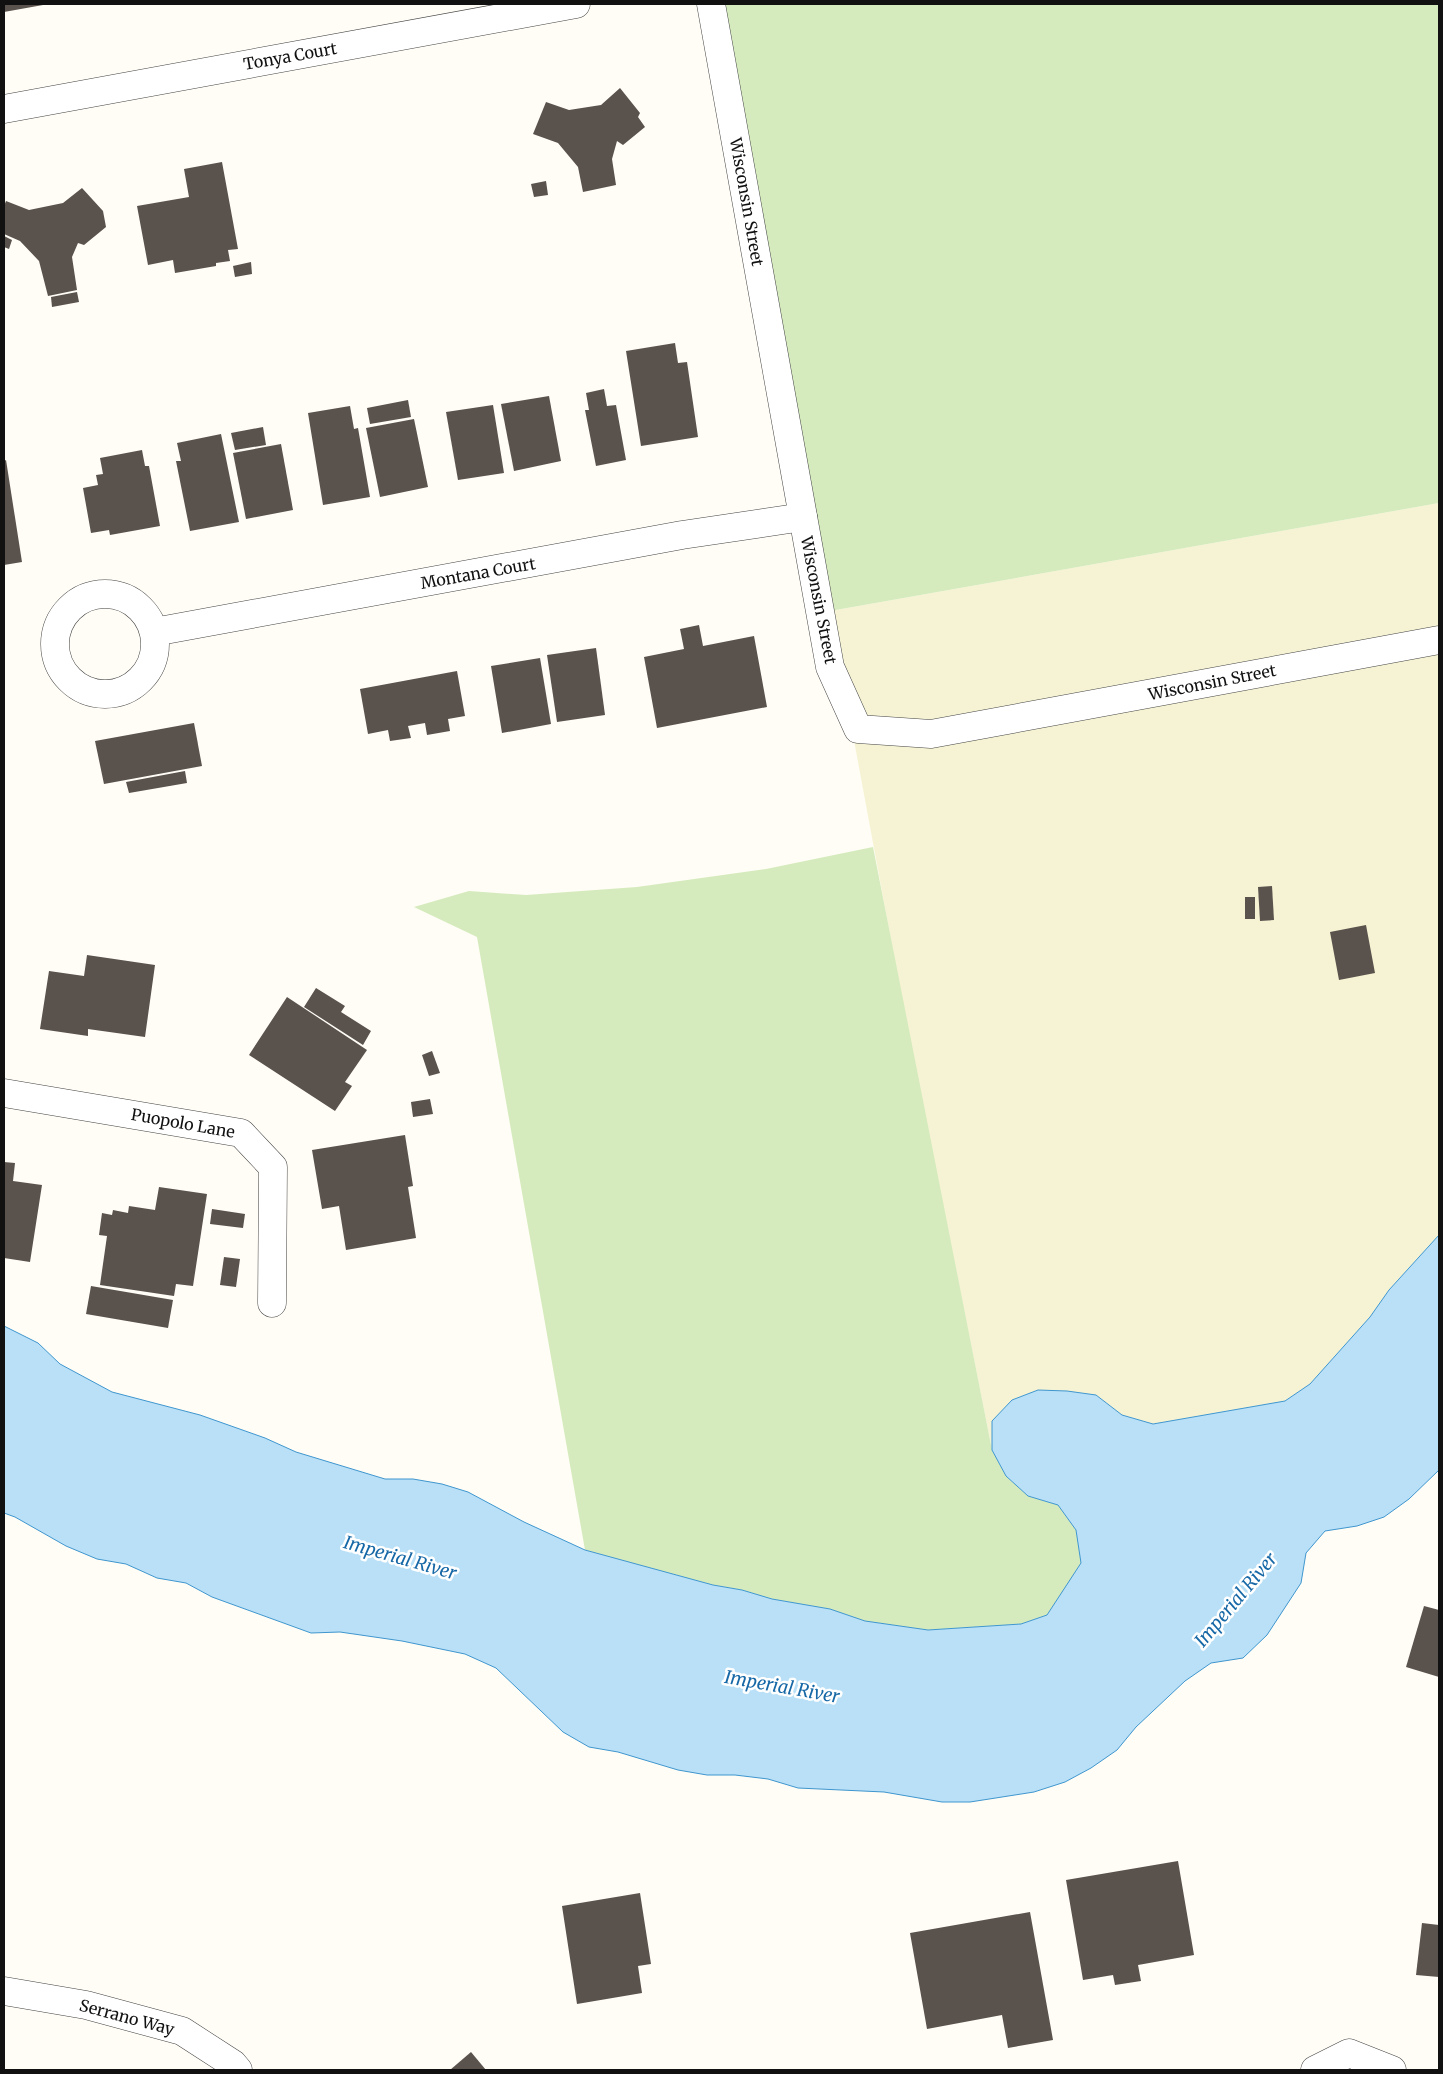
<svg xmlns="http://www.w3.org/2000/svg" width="1443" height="2074" font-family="Merriweather,serif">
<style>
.farmland{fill:#f6f3d4}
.green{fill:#d5ebbd}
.water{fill:#b9e0f7;stroke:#3f96cf}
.building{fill:#5a524d}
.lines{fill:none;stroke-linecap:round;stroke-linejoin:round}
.minor-casing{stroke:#444;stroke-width:29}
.minor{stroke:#fff;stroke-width:28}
.labels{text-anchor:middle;stroke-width:5;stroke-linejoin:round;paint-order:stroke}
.street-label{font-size:16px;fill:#111;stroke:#fff}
.water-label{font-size:18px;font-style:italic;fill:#1768a6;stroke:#fff}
</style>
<rect width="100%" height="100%" fill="#fffdf5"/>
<polygon class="farmland" points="1439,503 1439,1235 1389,1290 1370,1317 1310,1384 1285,1401 1153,1424 1122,1415 1096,1395 1067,1391 1038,1390 992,1421 992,1450 904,1010 830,611"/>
<g class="green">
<polygon points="719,4 1439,4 1439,503 830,611"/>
<polygon points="873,847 992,1450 1006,1476 1028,1496 1058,1505 1076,1530 1081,1563 1066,1588 1047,1615 1021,1624 927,1630 865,1621 830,1609 772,1599 742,1590 713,1585 585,1550 477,937 414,907 469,891 526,895 637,887 766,869"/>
</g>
<polygon class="water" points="1439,1235 1439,1470 1409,1499 1384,1517 1357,1526 1325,1531 1306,1553 1301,1583 1267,1635 1243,1658 1211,1663 1185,1681 1136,1727 1117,1750 1091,1768 1065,1782 1034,1792 970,1802 942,1802 884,1792 798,1788 768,1779 735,1775 707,1775 678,1770 618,1752 589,1747 563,1732 496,1668 465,1654 402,1641 340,1632 311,1633 212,1597 186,1583 157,1578 126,1564 97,1559 66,1546 15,1517 4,1513 4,1326 38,1343 60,1364 112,1392 200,1415 265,1438 296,1452 385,1479 413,1479 442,1484 468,1492 524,1522 585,1550 713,1585 742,1590 772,1599 830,1609 865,1621 928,1630 1021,1624 1047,1615 1081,1563 1076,1530 1058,1505 1028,1496 1006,1476 992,1450 992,1421 1012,1400 1038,1390 1067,1391 1096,1395 1122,1415 1153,1424 1285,1401 1310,1384 1370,1317 1389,1290"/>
<g class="building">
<polygon points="4,4 43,4 43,5 4,12"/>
<polygon points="620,88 640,113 638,117 645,127 623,145 617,141 612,159 616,185 583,192 578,167 558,143 533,134 546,102 569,110 601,105"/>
<polygon points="222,162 238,249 228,250 230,261 216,263 216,266 175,273 173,260 148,265 137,206 189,197 184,169"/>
<polygon points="546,181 548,195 534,197 531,184"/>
<polygon points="82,188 103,211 106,227 84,245 78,243 72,257 77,290 48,296 39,261 20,241 4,234 4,206 6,201 29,210 63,203"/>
<polygon points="4,236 12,240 9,249 4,247"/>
<polygon points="251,262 252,274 235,277 233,266"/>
<polygon points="77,292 79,302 52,307 51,297"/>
<polygon points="675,343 678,363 687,362 698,437 641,446 626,351"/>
<polygon points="604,389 607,406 616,405 626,460 596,466 585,410 589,410 586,393"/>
<polygon points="549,396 561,461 514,471 501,404"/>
<polygon points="408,400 411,417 370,424 367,408"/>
<polygon points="493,405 504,473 458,480 446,412"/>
<polygon points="350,406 354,429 358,428 370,497 323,505 308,413"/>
<polygon points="414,419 428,487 380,497 366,428"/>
<polygon points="263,427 266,445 235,450 231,433"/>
<polygon points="221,434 239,522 190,531 176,461 181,461 177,443"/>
<polygon points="281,444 293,510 246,519 233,453"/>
<polygon points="142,450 145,466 149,466 160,526 110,535 109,530 91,533 83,488 98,485 96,475 103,474 100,458"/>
<polygon points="6,460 22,562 4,565 4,461"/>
<polygon points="699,625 703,646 754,636 767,707 657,728 644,657 684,649 680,629"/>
<polygon points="596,648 605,715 557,722 547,655"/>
<polygon points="540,658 551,724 502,733 491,666"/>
<polygon points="457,671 465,716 448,719 450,731 427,735 425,723 408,726 411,738 390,741 388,730 368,734 360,689"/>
<polygon points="194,723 202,766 104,784 95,741"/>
<polygon points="185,771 187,783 129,793 126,782"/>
<polygon points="1272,886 1274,920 1260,921 1258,887"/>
<rect x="1245" y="897" width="10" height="22"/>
<polygon points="1366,925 1375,973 1339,980 1330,932"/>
<polygon points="87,955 155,965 145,1037 88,1029 88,1036 40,1029 49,971 84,976"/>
<polygon points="316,988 345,1006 341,1012 371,1031 363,1045 304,1007"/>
<polygon points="287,997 367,1050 345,1082 352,1086 335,1111 249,1055"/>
<polygon points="432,1051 440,1073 429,1076 422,1055"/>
<polygon points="430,1099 433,1114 413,1117 411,1102"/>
<polygon points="405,1135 413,1186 408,1187 416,1238 346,1250 339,1206 322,1209 312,1150"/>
<polygon points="4,1162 15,1163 13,1181 42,1185 30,1262 4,1258"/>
<polygon points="159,1187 207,1194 193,1286 176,1284 174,1296 100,1285 107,1236 99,1235 102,1213 112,1215 113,1210 128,1213 129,1206 155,1210"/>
<polygon points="212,1209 245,1214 243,1228 210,1224"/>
<polygon points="224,1257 240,1259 236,1287 220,1285"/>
<polygon points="91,1286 173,1300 168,1328 86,1314"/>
<polygon points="1424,1606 1439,1610 1439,1677 1406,1667"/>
<polygon points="1178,1861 1194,1955 1138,1965 1141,1981 1115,1985 1113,1975 1083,1980 1066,1880"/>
<polygon points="640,1893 651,1964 638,1966 642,1993 577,2004 562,1906"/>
<polygon points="1030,1912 1053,2040 1008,2048 1002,2015 927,2029 910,1933"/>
<polygon points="1422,1923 1439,1925 1439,1977 1416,1975"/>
<polygon points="471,2052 486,2070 450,2070"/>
</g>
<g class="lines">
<g class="minor-casing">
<g id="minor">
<polyline points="711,4 830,667 858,729 931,734 1439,640"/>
<polyline points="4,109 576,4"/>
<circle cx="105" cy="644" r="50"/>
<polyline points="154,632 682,535 803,517"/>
<polyline points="4,1093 241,1133 273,1167 272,1303"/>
<polyline points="4,1991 86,2005 182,2031 233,2064 238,2070"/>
<polyline points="1315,2070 1349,2053 1392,2070"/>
</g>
</g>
<use href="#minor" class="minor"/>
</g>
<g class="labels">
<g class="street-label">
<text transform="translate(290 56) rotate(-10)" y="6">Tonya Court</text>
<text transform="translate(747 202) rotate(80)" y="6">Wisconsin Street</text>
<text transform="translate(478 573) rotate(-10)" y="6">Montana Court</text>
<text transform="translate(819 600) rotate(79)" y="6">Wisconsin Street</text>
<text transform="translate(1212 682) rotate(-11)" y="6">Wisconsin Street</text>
<text transform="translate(183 1123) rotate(10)" y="6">Puopolo Lane</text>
<text transform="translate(127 2017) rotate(15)" y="6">Serrano Way</text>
</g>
<g class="water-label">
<text transform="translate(400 1558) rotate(16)" y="6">Imperial River</text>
<text transform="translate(1236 1600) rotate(-50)" y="6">Imperial River</text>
<text transform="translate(782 1687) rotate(10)" y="6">Imperial River</text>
</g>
</g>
<rect width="1443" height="2074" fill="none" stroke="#111111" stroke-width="10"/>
</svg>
